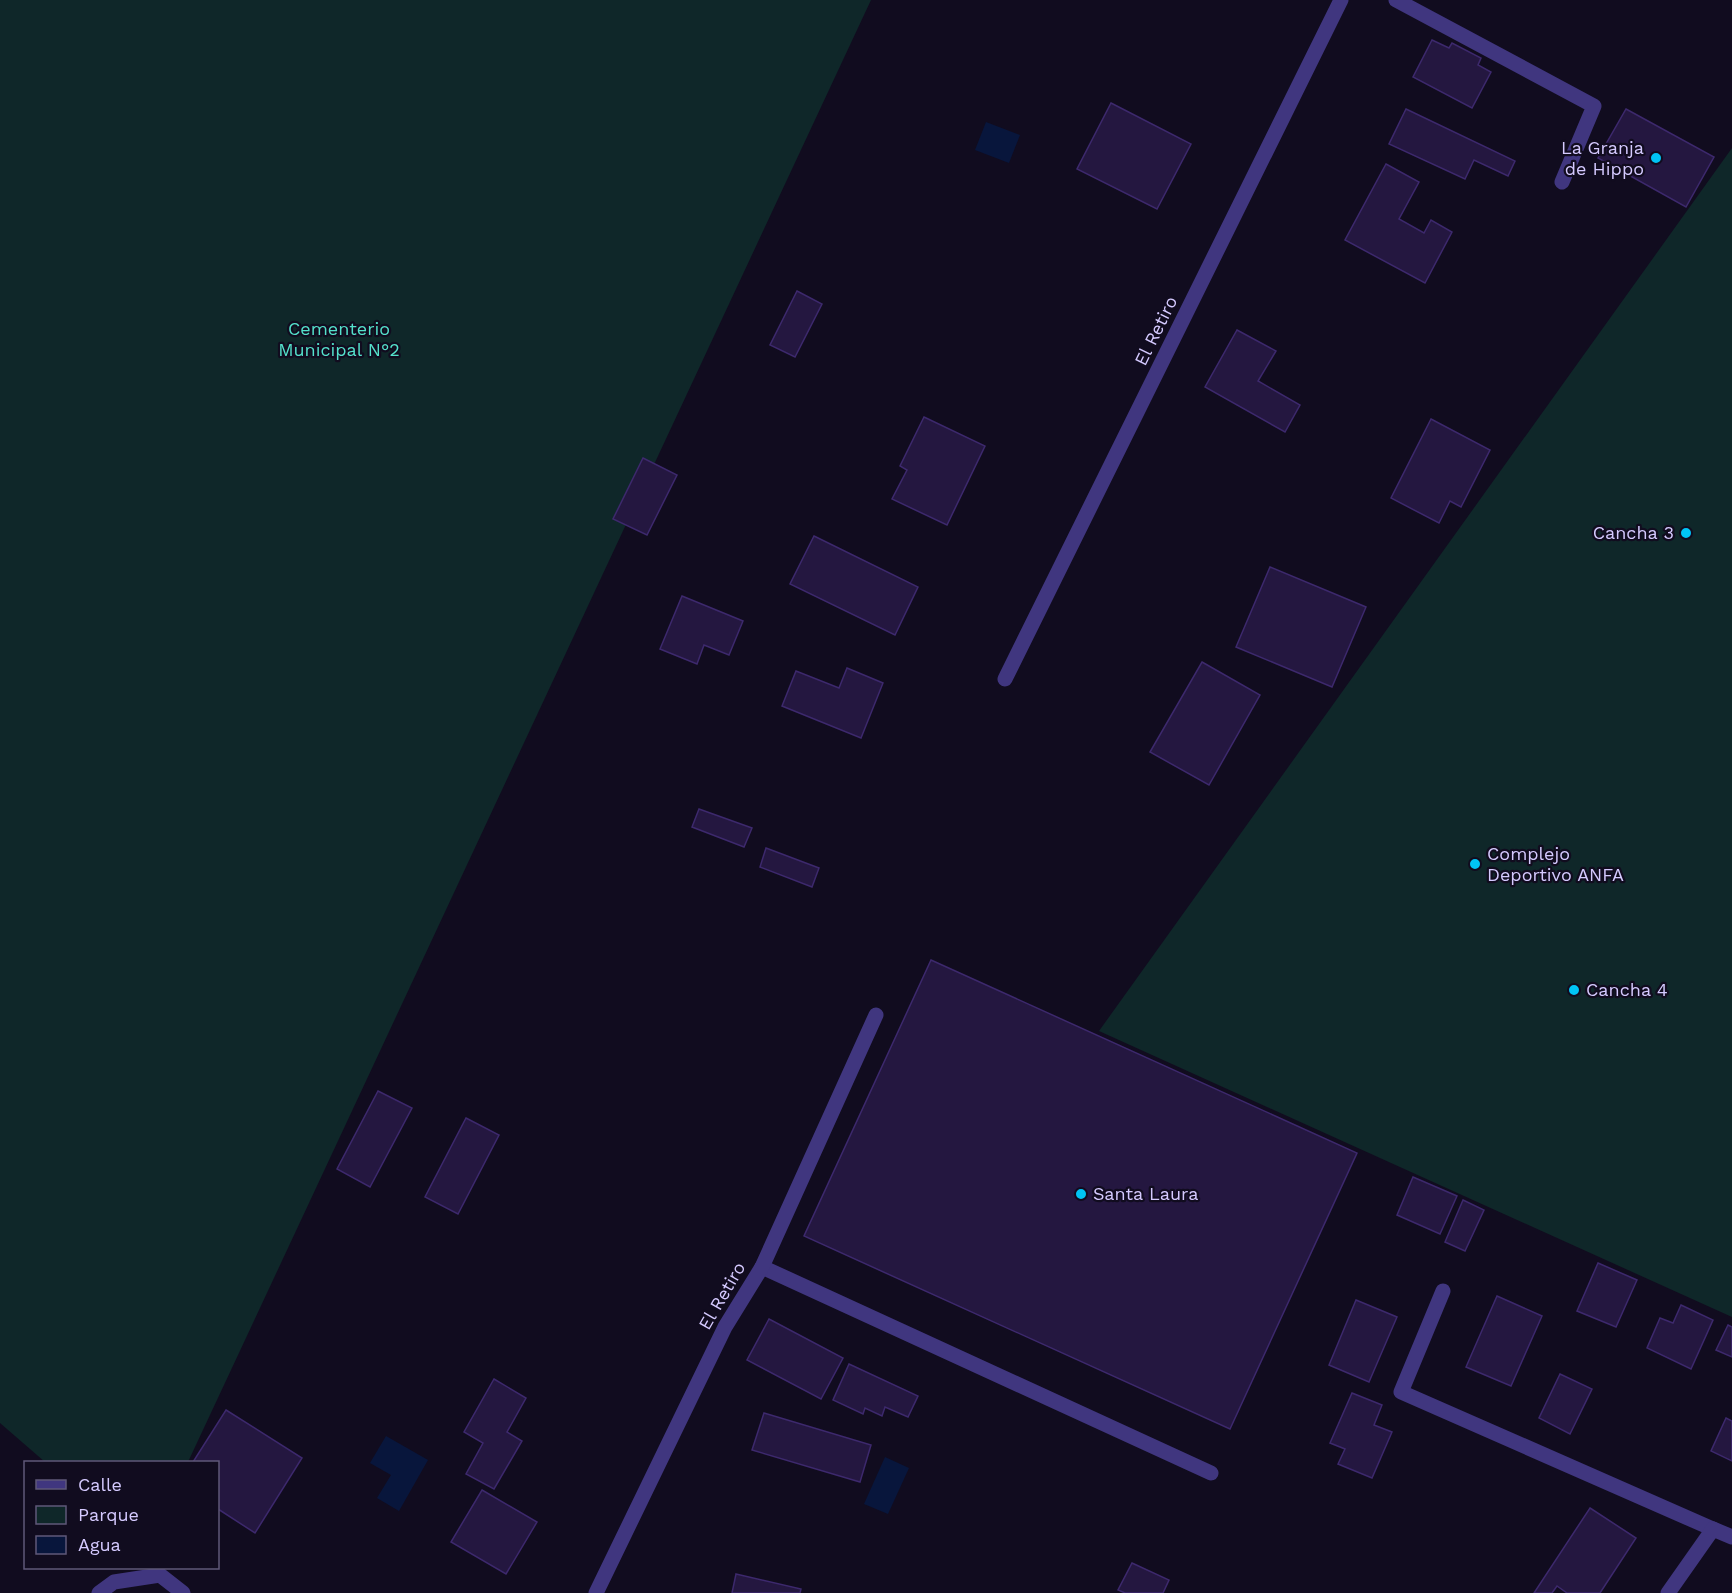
<svg xmlns="http://www.w3.org/2000/svg" width="1732" height="1593" font-family="'Work Sans',sans-serif">
<style>
.green{fill:#0f2729}
.water{fill:#08163c}
.building{fill:#241740;stroke:#3d296d;stroke-width:1.5}
.lines{fill:none;stroke-linecap:round;stroke-linejoin:round}
.minor{stroke:#40367f;stroke-width:15}
.poi-dot{fill:#00c4f5;stroke:#110c1f;stroke-width:2}
.labels{text-anchor:middle;stroke-width:4.5;stroke-linejoin:round;paint-order:stroke}
.poi-label{font-size:18px;fill:#d5caff;stroke:#110c1f;text-anchor:start}
.park-label{font-size:18px;fill:#54e1cb;stroke:#110c1f}
.street-label{font-size:18px;fill:#d5caff;stroke:#110c1f}
</style>
<rect width="100%" height="100%" fill="#110c1f"/>
<g class="green">
<polygon points="0,0 871,0 188,1462 45,1462 0,1423"/>
<polygon points="1732,148 1732,1317 1099,1031"/>
</g>
<g class="water">
<polygon points="986,122 1020,135 1009,163 975,150"/>
<polygon points="386,1436 428,1460 399,1511 377,1498 391,1475 370,1463"/>
<polygon points="885,1457 909,1468 888,1514 864,1504"/>
</g>
<g class="building">
<polygon points="1432,40 1449,48 1452,43 1481,58 1478,65 1491,72 1472,108 1413,77"/>
<polygon points="1111,103 1191,144 1157,209 1077,169"/>
<polygon points="1406,109 1515,161 1508,176 1474,160 1465,179 1389,144"/>
<polygon points="1626,109 1714,157 1686,207 1598,158"/>
<polygon points="1386,164 1419,182 1399,219 1424,233 1431,220 1452,232 1425,283 1345,240"/>
<polygon points="797,291 822,304 795,357 770,345"/>
<polygon points="1237,330 1276,351 1258,381 1300,405 1285,432 1205,387"/>
<polygon points="924,417 985,446 947,525 892,499 907,470 900,466"/>
<polygon points="1431,419 1490,450 1461,507 1450,501 1439,523 1391,498"/>
<polygon points="643,458 677,475 647,535 613,519"/>
<polygon points="814,536 918,587 895,635 790,584"/>
<polygon points="1270,567 1366,607 1332,687 1236,647"/>
<polygon points="682,596 743,621 729,655 704,645 697,664 660,649"/>
<polygon points="1202,662 1260,695 1209,785 1150,752"/>
<polygon points="847,668 883,683 861,738 782,706 796,671 839,688"/>
<polygon points="699,809 752,828 744,847 692,827"/>
<polygon points="766,848 819,868 812,887 760,867"/>
<polygon points="931,960 1357,1153 1230,1429 804,1236"/>
<polygon points="378,1091 412,1108 370,1187 337,1169"/>
<polygon points="466,1118 499,1135 458,1214 425,1197"/>
<polygon points="1413,1177 1457,1196 1440,1234 1397,1215"/>
<polygon points="1463,1200 1484,1210 1465,1251 1445,1242"/>
<polygon points="1598,1263 1637,1280 1616,1327 1577,1311"/>
<polygon points="1497,1296 1542,1316 1511,1386 1466,1367"/>
<polygon points="1356,1300 1397,1317 1369,1382 1329,1365"/>
<polygon points="1681,1305 1713,1320 1691,1369 1647,1348 1660,1318 1673,1323"/>
<polygon points="769,1319 843,1358 821,1399 747,1360"/>
<polygon points="1728,1325 1732,1327 1732,1357 1716,1350"/>
<polygon points="849,1364 918,1396 908,1417 885,1407 882,1416 865,1408 863,1414 833,1400"/>
<polygon points="1560,1374 1592,1389 1570,1434 1539,1418"/>
<polygon points="494,1379 526,1398 507,1432 522,1441 494,1489 466,1474 483,1443 464,1432"/>
<polygon points="1352,1393 1382,1405 1374,1425 1392,1432 1372,1478 1338,1464 1345,1449 1330,1443"/>
<polygon points="226,1410 302,1458 255,1533 218,1509 218,1462 193,1462"/>
<polygon points="764,1413 871,1445 860,1482 752,1450"/>
<polygon points="1726,1418 1732,1421 1732,1461 1711,1451"/>
<polygon points="482,1490 537,1522 506,1574 451,1542"/>
<polygon points="1590,1508 1636,1538 1600,1593 1567,1593 1557,1586 1552,1593 1534,1593"/>
<polygon points="1132,1563 1169,1580 1163,1593 1125,1593 1118,1590"/>
<polygon points="736,1574 801,1589 800,1593 732,1593"/>
</g>
<g class="lines">
<g class="minor">
<polyline points="1396,0 1594,106 1562,182"/>
<polyline points="1005,679 1341,0"/>
<polyline points="762,1267 1211,1473"/>
<polyline points="1443,1291 1401,1392 1713,1529"/>
<polyline points="99,1593 114,1582 160,1575 183,1593"/>
<polyline points="596,1593 725,1327 762,1267 876,1015"/>
<polyline points="1668,1593 1713,1529 1732,1537"/>
</g>
</g>
<g class="poi-dot">
<circle cx="1656" cy="158" r="6"/>
<circle cx="1686" cy="533" r="6"/>
<circle cx="1475" cy="864" r="6"/>
<circle cx="1574" cy="990" r="6"/>
<circle cx="1081" cy="1194" r="6"/>
</g>
<g class="labels">
<g class="poi-label">
<text x="1644" y="154" text-anchor="end">La Granja<tspan x="1644" dy="21">de Hippo</tspan></text>
<text x="1674" y="539" text-anchor="end">Cancha 3</text>
<text x="1487" y="860">Complejo<tspan x="1487" dy="21">Deportivo ANFA</tspan></text>
<text x="1586" y="996">Cancha 4</text>
<text x="1093" y="1200">Santa Laura</text>
</g>
<g class="park-label">
<text x="339" y="335">Cementerio<tspan x="339" dy="21">Municipal N°2</tspan></text>
</g>
<g class="street-label">
<text transform="translate(1156 331) rotate(-64)" y="6">El Retiro</text>
<text transform="translate(722 1296) rotate(-60)" y="6">El Retiro</text>
</g>
</g>
<rect x="24" y="1461" width="195" height="108" fill="#110c1f" stroke="#5f5879" stroke-width="1.5"/>
<rect x="36" y="1480" width="30" height="9" fill="#40367f" stroke="#5f5879" stroke-width="1.5"/>
<text x="78" y="1491" font-size="18" fill="#d5caff">Calle</text>
<rect x="36" y="1506" width="30" height="18" fill="#0f2729" stroke="#5f5879" stroke-width="1.5"/>
<text x="78" y="1521" font-size="18" fill="#d5caff">Parque</text>
<rect x="36" y="1536" width="30" height="18" fill="#08163c" stroke="#5f5879" stroke-width="1.5"/>
<text x="78" y="1551" font-size="18" fill="#d5caff">Agua</text>
</svg>
